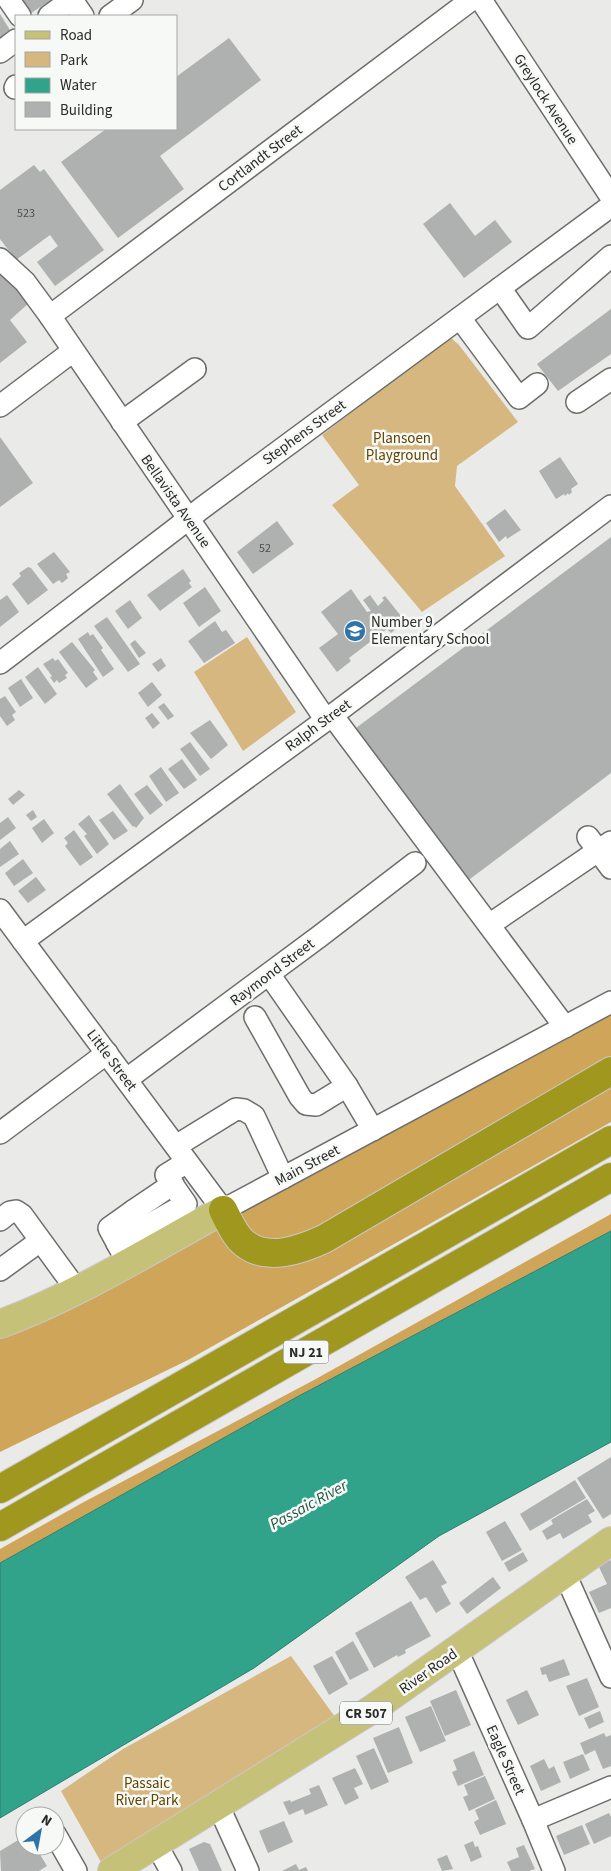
<svg xmlns="http://www.w3.org/2000/svg" width="611" height="1871" font-family="'Source Sans 3',sans-serif">
<style>
.green{fill:#d6b77f}
.forest{fill:#cfa659}
.water{fill:#30a38a;stroke:#2e7f6d}
.building{fill:#aeb1af}
.lines{fill:none;stroke-linecap:round;stroke-linejoin:round}
.minor-casing{stroke:#6d6e6b;stroke-width:24}
.major-casing{stroke:#c8c8c8;stroke-width:30}
.highway-casing{stroke:#c8c8c8;stroke-width:30}
.minor{stroke:#fff;stroke-width:21}
.major{stroke:#c6c178;stroke-width:28}
.highway{stroke:#a0971e;stroke-width:28}
.labels{text-anchor:middle;stroke-width:5;stroke-linejoin:round;paint-order:stroke}
.number-label{font-size:12px;fill:#4c4c4b}
.shield{fill:#f7f9f6;stroke:#686967;stroke-width:1}
.shield-label{font-size:14px;font-weight:bold;fill:#2b2b2a}
.street-label{font-size:15px;fill:#2b2b2a;stroke:#f7f9f6}
.park-label{font-size:15px;fill:#604402;stroke:#f7f9f6}
.poi-label{font-size:15px;fill:#2b2b2a;stroke:#f7f9f6;text-anchor:start}
.water-label{font-size:16px;font-style:italic;fill:#27564a;stroke:#f7f9f6}
</style>
<rect width="100%" height="100%" fill="#eaebe8"/>
<g class="green">
<polygon points="450,337 459,345 518,422 457,466 455,486 505,556 422,612 332,505 359,485 322,435"/>
<polygon points="247,637 296,712 243,751 194,672"/>
<polygon points="291,1656 343,1728 106,1871 61,1791 123,1749"/>
</g>
<g class="forest">
<polygon points="611,1008 611,1122 188,1360 0,1452 0,1327"/>
<polygon points="611,1214 611,1231 295,1398 0,1563 0,1549 82,1503 314,1380"/>
</g>
<polygon class="water" points="611,1231 611,1442 439,1536 254,1668 0,1818 0,1563 295,1398"/>
<g class="building">
<polygon points="18,0 51,0 28,15"/>
<polygon points="0,14 10,30 0,37"/>
<polygon points="229,38 261,80 160,156 184,189 118,238 61,162 106,129 176,129 176,77"/>
<polygon points="34,165 40,172 44,169 104,250 55,286 37,262 58,246 50,235 16,260 0,239 0,190"/>
<polygon points="450,203 475,236 495,220 512,242 464,278 423,224"/>
<polygon points="0,265 29,303 10,320 27,342 0,363"/>
<polygon points="611,309 611,354 558,391 537,364"/>
<polygon points="0,437 33,483 0,507"/>
<polygon points="560,457 578,484 571,489 572,492 569,495 568,493 565,496 564,494 556,499 539,471"/>
<polygon points="505,509 521,530 507,539 506,536 499,542 486,523"/>
<polygon points="277,521 294,544 253,574 237,552"/>
<polygon points="611,537 611,773 466,882 352,731"/>
<polygon points="54,552 70,572 66,574 68,578 62,583 59,580 53,584 37,564"/>
<polygon points="28,567 31,568 48,590 28,605 12,584 21,576 19,573"/>
<polygon points="183,569 191,581 189,583 192,587 160,611 147,595"/>
<polygon points="205,587 221,611 199,627 183,603"/>
<polygon points="351,589 367,612 371,611 363,600 370,595 378,606 384,600 382,598 385,596 405,621 391,633 387,629 349,658 351,661 337,672 319,648 338,634 321,612"/>
<polygon points="7,595 19,612 0,627 0,600"/>
<polygon points="130,600 142,618 128,629 115,611"/>
<polygon points="107,617 140,664 128,672 94,626"/>
<polygon points="215,621 222,632 226,630 235,643 204,663 188,641"/>
<polygon points="88,632 90,636 93,634 103,648 101,650 114,669 103,677 78,639"/>
<polygon points="135,640 146,653 139,658 130,644"/>
<polygon points="72,642 95,670 93,672 98,679 86,688 59,652"/>
<polygon points="53,658 55,661 58,659 68,673 65,675 67,678 59,683 57,680 54,683 50,677 52,676 43,664"/>
<polygon points="161,658 166,666 158,672 152,664"/>
<polygon points="38,667 57,694 45,704 25,677"/>
<polygon points="21,679 33,698 20,707 8,688"/>
<polygon points="152,682 162,695 148,707 138,693"/>
<polygon points="5,696 16,712 12,715 15,720 7,726 0,716 0,699"/>
<polygon points="164,703 174,716 168,720 158,707"/>
<polygon points="152,713 160,723 153,729 145,718"/>
<polygon points="210,720 228,745 211,759 190,733"/>
<polygon points="190,742 210,769 200,776 180,749"/>
<polygon points="182,759 197,780 184,789 168,769"/>
<polygon points="161,767 179,793 166,802 149,776"/>
<polygon points="120,784 144,818 136,828 134,826 133,827 107,794"/>
<polygon points="147,785 163,805 150,815 134,794"/>
<polygon points="19,790 25,795 13,805 8,799"/>
<polygon points="33,810 37,817 31,821 26,815"/>
<polygon points="113,811 128,831 114,840 99,820"/>
<polygon points="89,815 109,844 97,854 84,836 87,834 78,824"/>
<polygon points="8,817 16,828 0,840 0,823"/>
<polygon points="44,819 54,833 42,843 32,828"/>
<polygon points="74,830 93,857 80,866 65,846 68,843 64,838"/>
<polygon points="10,841 19,854 0,867 0,849"/>
<polygon points="23,859 33,873 14,886 5,873"/>
<polygon points="36,877 46,890 28,903 18,891"/>
<polygon points="611,1457 611,1514 603,1519 577,1478"/>
<polygon points="575,1480 586,1498 530,1531 520,1514"/>
<polygon points="587,1499 595,1511 588,1515 592,1522 563,1539 560,1533 547,1540 542,1531 553,1524 551,1520"/>
<polygon points="505,1521 522,1550 502,1561 486,1532"/>
<polygon points="523,1552 528,1561 509,1572 504,1563"/>
<polygon points="433,1560 447,1583 441,1586 451,1604 436,1613 426,1597 420,1600 405,1577"/>
<polygon points="611,1560 611,1608 599,1613 589,1592 607,1584 598,1565"/>
<polygon points="493,1577 501,1588 467,1614 459,1603"/>
<polygon points="411,1601 431,1636 405,1650 406,1653 398,1657 397,1655 374,1668 355,1633"/>
<polygon points="353,1641 369,1670 350,1680 335,1652"/>
<polygon points="332,1656 348,1684 329,1695 313,1666"/>
<polygon points="564,1659 570,1675 549,1682 546,1674 542,1675 540,1668"/>
<polygon points="587,1678 599,1707 579,1716 566,1686"/>
<polygon points="456,1690 471,1725 445,1736 430,1701"/>
<polygon points="527,1690 539,1715 518,1725 506,1700"/>
<polygon points="431,1706 446,1741 420,1752 405,1717"/>
<polygon points="600,1711 604,1722 589,1729 584,1718"/>
<polygon points="399,1727 413,1763 388,1773 373,1738"/>
<polygon points="604,1733 606,1737 611,1735 611,1766 603,1769 595,1750 585,1755 580,1743"/>
<polygon points="374,1748 389,1782 371,1790 356,1756"/>
<polygon points="474,1751 484,1775 458,1786 452,1772 457,1770 453,1760"/>
<polygon points="583,1754 590,1770 570,1779 563,1762"/>
<polygon points="544,1759 549,1769 554,1766 561,1782 541,1791 530,1766"/>
<polygon points="355,1768 363,1784 354,1788 359,1798 345,1805 332,1778"/>
<polygon points="485,1776 495,1799 469,1811 463,1797 468,1795 464,1785"/>
<polygon points="319,1785 328,1805 305,1815 303,1809 289,1815 283,1802 290,1800 291,1802 311,1794 309,1789"/>
<polygon points="496,1800 506,1824 480,1835 474,1822 479,1819 475,1810"/>
<polygon points="609,1813 611,1817 611,1836 594,1844 585,1824"/>
<polygon points="284,1821 293,1842 268,1853 259,1831"/>
<polygon points="582,1825 590,1844 564,1855 556,1836"/>
<polygon points="25,1836 25,1846 35,1846 47,1866 39,1871 1,1871 0,1851"/>
<polygon points="473,1841 475,1847 478,1846 482,1857 471,1862 464,1845"/>
<polygon points="204,1842 210,1844 222,1871 199,1871 189,1849"/>
<polygon points="524,1845 535,1869 529,1871 511,1871 507,1862 519,1857 516,1848"/>
<polygon points="447,1855 453,1869 442,1871 437,1859"/>
<polygon points="296,1864 299,1870 306,1867 308,1871 282,1871"/>
</g>
<g class="lines">
<g class="minor-casing">
<g id="minor">
<polyline points="9,0 20,16"/>
<polyline points="72,0 83,16"/>
<polyline points="481,0 611,197"/>
<polyline points="49,16 71,0"/>
<polyline points="110,16 132,0"/>
<polyline points="0,52 16,40"/>
<polyline points="15,88 16,86"/>
<polyline points="0,259 25,282 50,316 326,720"/>
<polyline points="500,288 528,328 611,256"/>
<polyline points="50,316 471,0"/>
<polyline points="460,318 519,398 537,384"/>
<polyline points="577,402 611,379"/>
<polyline points="0,406 73,351"/>
<polyline points="122,422 195,369"/>
<polyline points="0,663 174,530 202,508 611,206"/>
<polyline points="332,715 565,1027"/>
<polyline points="588,837 611,868"/>
<polyline points="0,910 223,1210 611,1002"/>
<polyline points="489,925 611,842"/>
<polyline points="23,941 326,720 611,506"/>
<polyline points="255,1017 300,1097 306,1104 316,1105 347,1086 269,974"/>
<polyline points="127,1079 320,936 415,863"/>
<polyline points="347,1086 373,1130"/>
<polyline points="0,1133 107,1053"/>
<polyline points="176,1146 236,1109 244,1110 254,1116 283,1178"/>
<polyline points="0,1220 10,1212 16,1211 22,1215 76,1289"/>
<polyline points="152,1240 133,1211 173,1184"/>
<polyline points="117,1243 186,1204 166,1175 187,1162"/>
<polyline points="123,1254 109,1228 133,1211"/>
<polyline points="0,1270 40,1241"/>
<polyline points="565,1574 611,1677"/>
<polyline points="457,1650 533,1820 554,1871"/>
<polyline points="218,1805 248,1871"/>
<polyline points="533,1820 611,1787"/>
<polyline points="55,1834 76,1871"/>
<polyline points="156,1844 171,1871"/>
</g>
</g>
<g class="major-casing">
<g id="major">
<path d="M0,1324C76,1296 152,1249 223,1210"/>
<polyline points="112,1871 371,1710 611,1541"/>
</g>
</g>
<g class="highway-casing">
<g id="highway">
<path d="M223,1210C229,1221 234,1235 244,1243C267,1262 300,1250 324,1239L611,1071"/>
<polyline points="0,1489 611,1140"/>
<polyline points="0,1527 611,1177"/>
</g>
</g>
<use href="#minor" class="minor"/>
<use href="#major" class="major"/>
<use href="#highway" class="highway"/>
</g>
<defs>
<g id="school-disc" transform="scale(1.125)"><circle r="9.5" fill="#2f74a9" stroke="#f7f9f6"/><path d="M0-5L7-2L0 1L-7-2ZM-4 1L0 2.5L4 1V4Q0 6-4 4Z" fill="#fff"/></g>
</defs>
<g fill-rule="evenodd">
<use href="#school-disc" x="355" y="631"/>
</g>
<g class="labels">
<g class="number-label">
<text x="26" y="217">523</text>
<text x="265" y="552">52</text>
</g>
<g class="shield">
<rect x="283.5" y="1340.5" width="45" height="23" rx="4"/>
<rect x="340" y="1701.5" width="52" height="23" rx="4"/>
</g>
<g class="shield-label">
<text x="306" y="1357">NJ 21</text>
<text x="366" y="1718">CR 507</text>
</g>
<g class="street-label">
<text transform="translate(546 99) rotate(57)" y="5">Greylock Avenue</text>
<text transform="translate(260 158) rotate(-37)" y="5">Cortlandt Street</text>
<text transform="translate(304 432) rotate(-36)" y="5">Stephens Street</text>
<text transform="translate(176 501) rotate(55)" y="5">Bellavista Avenue</text>
<text transform="translate(318 725) rotate(-36)" y="5">Ralph Street</text>
<text transform="translate(272 972) rotate(-37)" y="5">Raymond Street</text>
<text transform="translate(112 1060) rotate(53)" y="5">Little Street</text>
<text transform="translate(307 1165) rotate(-28)" y="5">Main Street</text>
<text transform="translate(428 1671) rotate(-35)" y="5">River Road</text>
<text transform="translate(506 1760) rotate(66)" y="5">Eagle Street</text>
</g>
<g class="park-label">
<text x="402" y="443">Plansoen<tspan x="402" dy="17">Playground</tspan></text>
<text x="147" y="1788">Passaic<tspan x="147" dy="17">River Park</tspan></text>
</g>
<g class="poi-label">
<text x="371" y="627">Number 9<tspan x="371" dy="17">Elementary School</tspan></text>
</g>
<g class="water-label">
<text transform="translate(308 1504) rotate(-29)" y="6">Passaic River</text>
</g>
</g>
<rect x="15" y="15" width="162" height="115" fill="#f7f9f6" stroke="#a5a7a4"/>
<rect x="25" y="31" width="25" height="8" fill="#c6c178" stroke="#a5a7a4"/>
<text x="60" y="40" font-size="15" fill="#2b2b2a">Road</text>
<rect x="25" y="52" width="25" height="15" fill="#d6b77f" stroke="#a5a7a4"/>
<text x="60" y="65" font-size="15" fill="#2b2b2a">Park</text>
<rect x="25" y="78" width="25" height="15" fill="#30a38a" stroke="#a5a7a4"/>
<text x="60" y="90" font-size="15" fill="#2b2b2a">Water</text>
<rect x="25" y="102" width="25" height="15" fill="#aeb1af" stroke="#a5a7a4"/>
<text x="60" y="115" font-size="15" fill="#2b2b2a">Building</text>
<g transform="translate(40 1831) rotate(32)"><circle r="24" fill="#f7f9f6" stroke="#a5a7a4"/>
<path d="M0-4L9 19L0 12L-9 19Z" fill="#2f74a9"/>
<text y="-8" font-size="14" font-weight="bold" text-anchor="middle" fill="#2b2b2a">N</text>
</g>
</svg>
